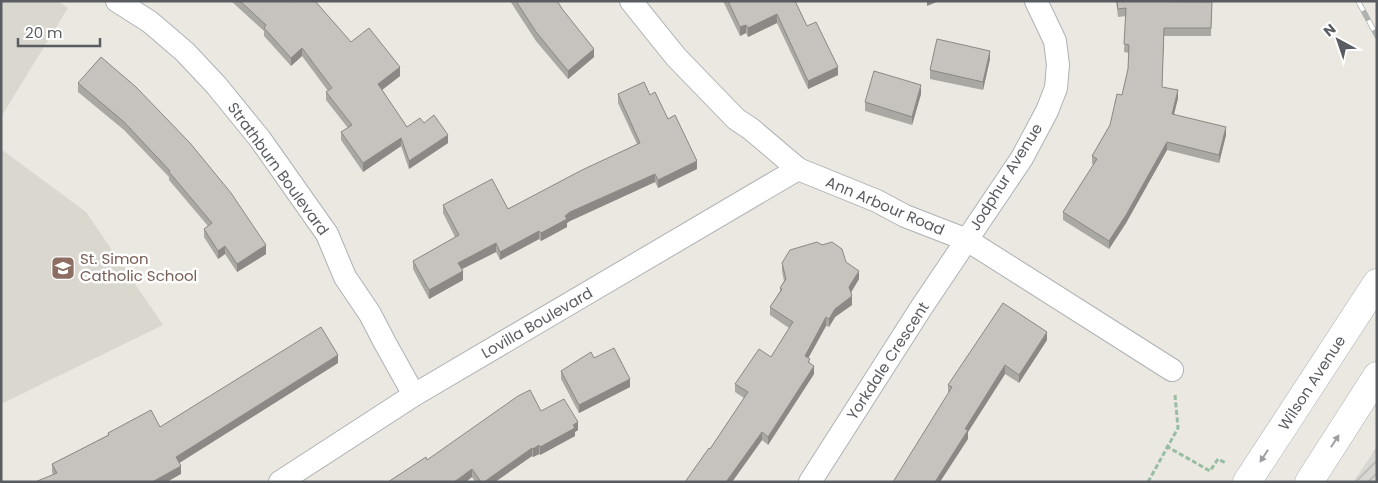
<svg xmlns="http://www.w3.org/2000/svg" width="1378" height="483" font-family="Poppins,sans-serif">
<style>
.industrial{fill:url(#industrial-furrows)}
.education{fill:#dad7cf}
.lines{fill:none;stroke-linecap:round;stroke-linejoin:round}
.street-casing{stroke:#aeb1b5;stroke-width:24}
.secondary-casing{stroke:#adb0b5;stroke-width:29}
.path{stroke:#98bda3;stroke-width:3;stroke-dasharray:5 2.5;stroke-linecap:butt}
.street{stroke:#fff;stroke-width:22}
.secondary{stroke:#fff;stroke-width:28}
.rail-casing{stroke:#afb0b0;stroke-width:5.5}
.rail{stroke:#fff;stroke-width:4;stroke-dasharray:11;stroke-linecap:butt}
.wall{fill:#aaa8a3}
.shaded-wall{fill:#8b8885}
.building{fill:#c6c3be;stroke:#8b8885}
.oneway{fill:#9b9da0}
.labels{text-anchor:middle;stroke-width:5;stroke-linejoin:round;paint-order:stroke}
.street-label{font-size:15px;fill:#595c60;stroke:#fff}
.education-label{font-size:15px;fill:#785e54;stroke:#fff;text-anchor:start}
</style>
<defs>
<pattern id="industrial-furrows" width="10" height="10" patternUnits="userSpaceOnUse" patternTransform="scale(1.25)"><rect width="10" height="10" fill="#d9d7d3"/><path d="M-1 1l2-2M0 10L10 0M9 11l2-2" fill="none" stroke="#b3b2af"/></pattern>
</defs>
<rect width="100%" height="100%" fill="#eae8e1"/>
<polygon class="industrial" points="1377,447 1377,482 1353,482"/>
<g class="education">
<polygon points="1,1 58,1 68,8 1,117"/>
<polygon points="1,149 86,212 163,325 1,404"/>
</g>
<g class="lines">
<g class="street-casing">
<g id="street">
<polyline points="117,1 150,22 185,52 216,85 260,139 327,234 345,277 370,314 385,343 414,395"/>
<polyline points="631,1 676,57 736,119 751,129 798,169 877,201 905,216 967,240 1172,370"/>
<polyline points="280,482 414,395 798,169"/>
<polyline points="810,482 921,308 1022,158 1047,111 1056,88 1058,65 1055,41 1036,1"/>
</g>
</g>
<g class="secondary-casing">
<g id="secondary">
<polyline points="1247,482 1377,283"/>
<polyline points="1309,482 1377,376"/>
</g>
</g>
<g class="path">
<polyline points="1166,446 1210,471 1218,459 1226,463"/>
<polyline points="1148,482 1178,428 1175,395"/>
</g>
<use href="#street" class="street"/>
<use href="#secondary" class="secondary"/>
<g class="rail-casing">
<polyline id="rail" points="1358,1 1377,36"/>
</g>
<use href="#rail" class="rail"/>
</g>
<g class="wall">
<polygon points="231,1 291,1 400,76 382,90 407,127 424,123 448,143 409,169 401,146 363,172 341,140 341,132 348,128 326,100 326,92 328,91 302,56 291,66 264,36 264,31"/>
<polygon points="510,1 557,1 594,57 568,79 536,41"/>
<polygon points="723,1 795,1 807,26 838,75 808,89 777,23 748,37 746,33 740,36"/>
<polygon points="1116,1 1212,2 1211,36 1164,36 1162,87 1178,98 1174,114 1226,135 1219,163 1167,150 1126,223 1109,249 1063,220 1063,212 1094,165 1092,164 1092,156 1110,125 1122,95 1128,69 1129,53 1124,52 1126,16 1118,17"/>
<polygon points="101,57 266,254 237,272 225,254 218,259 204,237 204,229 208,226 169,180 169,177 124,130 78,92 78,83"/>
<polygon points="990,59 983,90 930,79 930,70"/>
<polygon points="618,94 650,95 668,119 697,169 658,188 655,182 570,221 567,223 567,227 541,241 539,239 500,260 496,252 462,269 463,280 429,299 413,269 413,261 455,237 443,213 443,205 508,209 637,144 618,103"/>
<polygon points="921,94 912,125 865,111 865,102"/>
<polygon points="846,262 859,279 851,293 852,305 835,317 829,327 826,326 808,358 814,374 768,445 762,440 732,482 685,482 710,449 744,398 735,392 735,384 771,357 789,328 770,315 770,307 780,291 780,288 784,281 782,271 782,263"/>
<polygon points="1047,340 1019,383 1005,374 968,432 968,439 948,393 948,385"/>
<polygon points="594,358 630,387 579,413 561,379 561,371"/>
<polygon points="338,363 179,463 181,474 53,475 52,472 52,464 108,435 108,433 160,427"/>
<polygon points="541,411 578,430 575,432 575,436 540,455 539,454 533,457 532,456 495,482 475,482 472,477 427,460"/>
</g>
<g class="shaded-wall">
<polygon points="927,1 939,1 927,6"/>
<polygon points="777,14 777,23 748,37 748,28"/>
<polygon points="746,25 746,33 740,36 740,27"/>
<polygon points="302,48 302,56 291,66 291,58"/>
<polygon points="594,49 594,57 568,79 568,71"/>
<polygon points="990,51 990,59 983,90 983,82"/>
<polygon points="400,67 400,76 378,93 378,84"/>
<polygon points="838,67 838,75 808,89 808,81"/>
<polygon points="921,85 921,94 912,125 912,117"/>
<polygon points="1178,90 1178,98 1172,122 1172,114"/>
<polygon points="1226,127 1226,135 1219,163 1219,155"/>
<polygon points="448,135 448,143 409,169 409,161"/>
<polygon points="401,138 401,146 363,172 363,163"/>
<polygon points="1167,142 1167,150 1126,223 1109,249 1109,241"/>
<polygon points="697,161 697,169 658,188 658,180"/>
<polygon points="655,174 655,182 570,221 567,223 567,227 541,241 541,233 570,212"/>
<polygon points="539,231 539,239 500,260 500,252"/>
<polygon points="496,243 496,252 458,271 458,263"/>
<polygon points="266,245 266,254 237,272 237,264"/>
<polygon points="225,246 225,254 218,259 218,251"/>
<polygon points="463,271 463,280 429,299 429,290"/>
<polygon points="859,271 859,279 849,295 849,287"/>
<polygon points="852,296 852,305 835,317 829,327 829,319 835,309"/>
<polygon points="826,317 826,326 805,364 805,356"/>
<polygon points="1047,332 1047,340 1019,383 1019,375"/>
<polygon points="338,355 338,363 176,465 176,457"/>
<polygon points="1005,365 1005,374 968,432 968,439 940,482 935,482 965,429"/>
<polygon points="814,366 814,374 768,445 768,437"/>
<polygon points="630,379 630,387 579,413 579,405"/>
<polygon points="578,422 578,430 575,432 575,436 540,455 540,447"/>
<polygon points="762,432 762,440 732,482 726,482"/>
<polygon points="539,445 539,454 533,457 533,449"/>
<polygon points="532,448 532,456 495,482 484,482"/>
<polygon points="181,466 181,474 167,482 152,482"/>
<polygon points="472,469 472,477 466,482 454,482"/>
</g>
<g class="building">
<polygon points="240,1 291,1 292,2 294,1 315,1 351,42 369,28 400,67 378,84 407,127 420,118 424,123 434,115 448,135 409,161 401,138 363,163 341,132 352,125 326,92 332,88 302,48 291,58 264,28 266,25"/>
<polygon points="516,1 557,1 563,10 594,49 568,71 536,32"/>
<polygon points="728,1 795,1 807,26 816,22 838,67 808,81 777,14 748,28 746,25 740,27"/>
<polygon points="1117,1 1212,2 1211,28 1164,28 1162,87 1178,90 1172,114 1226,127 1219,155 1167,142 1126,215 1109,241 1063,212 1097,159 1092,156 1110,125 1117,94 1122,95 1128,69 1129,45 1124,44 1126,8 1118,9"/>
<polygon points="937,39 990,51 983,82 930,70"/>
<polygon points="101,57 136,87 190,143 231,193 266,245 237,264 225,246 218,251 204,229 212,223 169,172 170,171 124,122 78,83"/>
<polygon points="874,71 921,85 912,117 865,102"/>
<polygon points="644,82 650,95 655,92 668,119 675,115 697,161 658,180 655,174 570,212 565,216 567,219 541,233 539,231 500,252 496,243 458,263 463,271 429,290 413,261 459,235 443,205 492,179 508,209 582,170 640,143 618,94"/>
<polygon points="817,242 822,245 832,242 842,249 846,262 859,271 849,287 852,296 835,309 829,319 826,317 805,356 810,359 808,362 814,366 768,437 762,432 726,482 685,482 709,448 710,449 748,392 735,384 759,349 771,357 793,322 770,307 782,289 780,288 786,279 782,263 790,250"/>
<polygon points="1003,303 1047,332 1019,375 1005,365 965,429 968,430 935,482 893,482 952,387 948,385"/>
<polygon points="321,327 338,355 176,457 181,466 152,482 35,482 57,473 52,464 109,435 108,433 151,410 160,427"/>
<polygon points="614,348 630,379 579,405 561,371 591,352 594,358"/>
<polygon points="530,390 541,411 564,399 578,422 573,425 575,428 540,447 539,445 533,449 532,448 484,482 481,482 472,469 454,482 388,482 426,457 427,460 518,396"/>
</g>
<defs><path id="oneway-solid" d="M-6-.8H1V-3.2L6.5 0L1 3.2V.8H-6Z" transform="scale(1.25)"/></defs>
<g class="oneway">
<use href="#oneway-solid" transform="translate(1335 441) rotate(-57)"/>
<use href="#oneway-solid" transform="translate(1264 456) rotate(123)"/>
</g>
<defs>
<g id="school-square" transform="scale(1.25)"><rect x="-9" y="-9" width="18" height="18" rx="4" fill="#8d6e63" stroke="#fff"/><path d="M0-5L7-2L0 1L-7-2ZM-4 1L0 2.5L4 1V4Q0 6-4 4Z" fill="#fff"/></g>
</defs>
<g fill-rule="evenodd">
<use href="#school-square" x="63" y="268"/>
</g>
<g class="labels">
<g class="street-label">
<text transform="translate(278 169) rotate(54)" y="5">Strathburn Boulevard</text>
<text transform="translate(1006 177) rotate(-58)" y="5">Jodphur Avenue</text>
<text transform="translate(885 206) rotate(23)" y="5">Ann Arbour Road</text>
<text transform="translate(537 323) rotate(-30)" y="5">Lovilla Boulevard</text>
<text transform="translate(888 361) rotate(-57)" y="5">Yorkdale Crescent</text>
<text transform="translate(1312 383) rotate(-57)" y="5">Wilson Avenue</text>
</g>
<g class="education-label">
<text x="80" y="264">St. Simon<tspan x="80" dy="17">Catholic School</tspan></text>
</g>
</g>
<rect width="1378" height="483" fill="none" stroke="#595c60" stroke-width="5"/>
<g transform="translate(1338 40) rotate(320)" stroke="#ffffff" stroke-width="4" paint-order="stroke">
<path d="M0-4L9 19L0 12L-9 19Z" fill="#595c60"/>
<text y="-8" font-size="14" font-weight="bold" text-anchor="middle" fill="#595c60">N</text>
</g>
<path d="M18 38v8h82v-8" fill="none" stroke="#595c60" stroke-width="2.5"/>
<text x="25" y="38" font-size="15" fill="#595c60" stroke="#ffffff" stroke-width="4" paint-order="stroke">20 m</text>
</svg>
